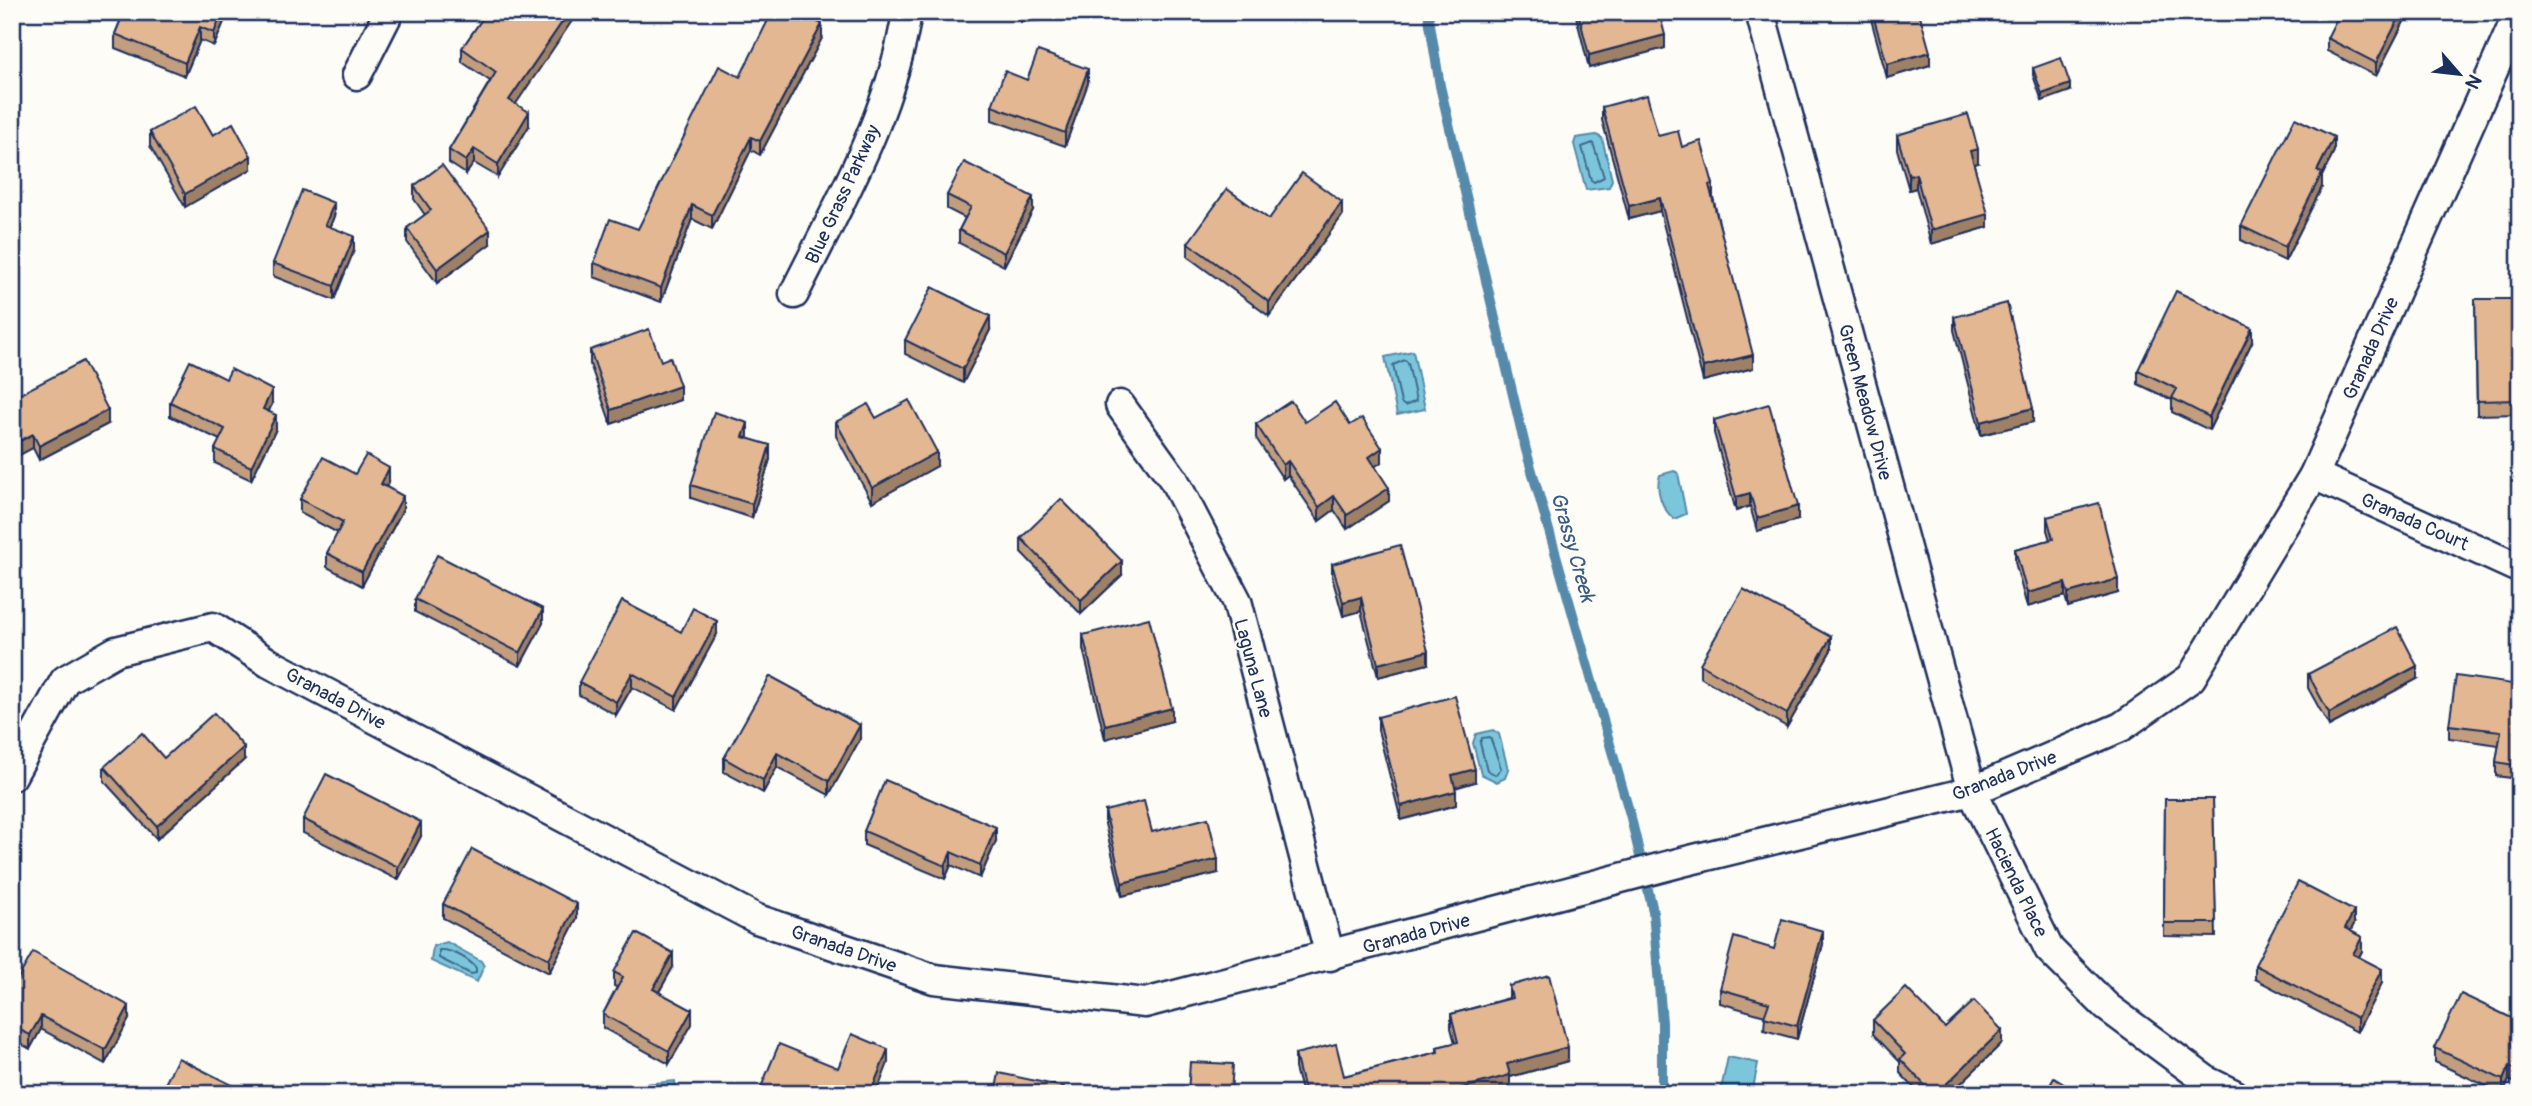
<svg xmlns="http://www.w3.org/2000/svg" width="2532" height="1106" font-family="Pangolin,sans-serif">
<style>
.water{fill:#7cc6dc;stroke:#558aaa;stroke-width:2}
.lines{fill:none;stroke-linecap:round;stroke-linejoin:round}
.shore{stroke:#426b90;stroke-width:2}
.stream{stroke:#558aaa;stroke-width:10}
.minor-casing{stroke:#1b2f5e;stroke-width:33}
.minor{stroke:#fdfcf7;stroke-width:28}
.wall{fill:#c29d7e;stroke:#1b2f5e;stroke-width:2}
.shaded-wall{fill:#9e8066;stroke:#1b2f5e;stroke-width:2}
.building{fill:#e2b792;stroke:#1b2f5e;stroke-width:2}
.labels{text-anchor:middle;stroke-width:5;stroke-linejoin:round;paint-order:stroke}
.street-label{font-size:19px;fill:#1b2f5e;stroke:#fdfcf7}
.water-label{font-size:21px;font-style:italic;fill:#385c84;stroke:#fdfcf7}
</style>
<rect width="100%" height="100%" fill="#fdfcf7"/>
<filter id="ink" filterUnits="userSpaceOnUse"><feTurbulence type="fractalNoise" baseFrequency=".0143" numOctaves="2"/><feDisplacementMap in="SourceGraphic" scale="14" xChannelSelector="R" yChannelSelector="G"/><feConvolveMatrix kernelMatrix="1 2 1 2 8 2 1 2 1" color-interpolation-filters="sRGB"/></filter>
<g filter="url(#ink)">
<g class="water">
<polygon points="1596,135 1602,138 1612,180 1609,187 1586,190 1574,144 1576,138"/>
<polygon points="1413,351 1425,409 1397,415 1385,357"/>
<path d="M1674,471L1678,473L1686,514L1674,519C1662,509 1655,490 1660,475Z"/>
<polygon points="1493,730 1499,734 1508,769 1505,778 1497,782 1481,774 1473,743 1476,734"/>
<polygon points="447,942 481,961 484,966 477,982 431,961 433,946"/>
<polygon points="1728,1057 1758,1063 1752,1094 1720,1094"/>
<polygon points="675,1081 676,1094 624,1094 623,1086"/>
</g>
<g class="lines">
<g class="shore">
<polygon points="1593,143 1604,177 1594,182 1591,180 1582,147"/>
<polygon points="1405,360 1408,363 1416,401 1405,406 1401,403 1393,365"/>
<polygon points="1490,737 1501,768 1496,775 1487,770 1480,743 1482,738"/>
<path d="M439,950C451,949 469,959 476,968V973L471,974L439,958Z"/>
</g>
<polyline class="stream" points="1428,12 1440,86 1526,450 1631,818 1653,911 1662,1023 1662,1094"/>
<g class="minor-casing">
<g id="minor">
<polyline points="1760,12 1972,791 2049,949 2107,1007 2207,1081 2234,1094"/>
<polyline points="357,75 389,12"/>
<path d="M794,294C839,203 892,113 907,12"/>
<polyline points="1120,405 1174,480 1237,601 1330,956"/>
<polyline points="2314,475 2516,567"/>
<polyline points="12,776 65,680 116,651 213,627 269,663 757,919 934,979 1145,1003 1682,862 1972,791 2121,727 2191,678 2314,475 2519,12"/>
</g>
</g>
<use href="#minor" class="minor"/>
</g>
<g class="wall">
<polygon points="124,12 228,12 214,46 200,40 185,76 115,48 115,34"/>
<polygon points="487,12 515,104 529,126 498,177 474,163 466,174 449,163 449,150 490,81 462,62 462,48"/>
<polygon points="1021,12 1076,12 1076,17 1021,22"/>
<polygon points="1575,12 1659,12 1665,48 1589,68"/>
<polygon points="1869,12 1919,12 1930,65 1887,78"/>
<polygon points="2409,12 2376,76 2327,51 2327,38"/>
<polygon points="822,38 760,155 751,150 712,229 692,219 661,302 594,277 594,263 638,229 740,77"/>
<polygon points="2033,68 2070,91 2042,101 2033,75"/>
<polygon points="1088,83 1065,146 992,120 992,106"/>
<polygon points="1602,107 1658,136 1682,147 1713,197 1753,368 1703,381 1660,211 1629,219 1602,120"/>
<polygon points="150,132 213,135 251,169 185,207 150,146"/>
<polygon points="1897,135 1978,163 1974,164 1988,227 1931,244 1916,188 1909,190 1897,149"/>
<polygon points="2334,151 2322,176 2322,187 2285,261 2241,240 2241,226"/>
<polygon points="414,186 490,244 437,283 407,242 407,228 425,215 414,199"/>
<polygon points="947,195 1033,210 1004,266 959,243 959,230 965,218 947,209"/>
<polygon points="334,216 330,227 354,250 334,300 273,276 273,263"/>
<polygon points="1342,216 1269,316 1188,257 1188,243 1269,219"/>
<polygon points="2475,299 2520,299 2520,414 2477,415"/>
<polygon points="1954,317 2033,422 1981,435 1954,330"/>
<polygon points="990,330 963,383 905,354 905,340"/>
<polygon points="2252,342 2209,430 2172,412 2172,400 2138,384 2138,370"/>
<polygon points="590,350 661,361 680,400 611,424 590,364"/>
<polygon points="12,398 108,424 39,460 33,448"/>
<polygon points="170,402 272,404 269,411 276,429 251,480 215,463 215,449 220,440 170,416"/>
<polygon points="876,418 937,466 872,502 836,436 836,422"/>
<polygon points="1714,420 1798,520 1757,531 1750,506 1736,511 1714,433"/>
<polygon points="1305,422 1350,425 1382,462 1375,466 1389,501 1347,529 1334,510 1319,521 1288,475 1283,479 1256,438 1256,424"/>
<polygon points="748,436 747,438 770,459 752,518 691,498 691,485"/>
<polygon points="355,474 389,481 386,487 403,509 362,586 327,567 327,553 338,533 300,513 300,499"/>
<polygon points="2047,517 2118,593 2068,607 2065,596 2027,607 2015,562 2015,549 2050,540 2047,530"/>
<polygon points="1021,538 1122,575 1081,614 1021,552"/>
<polygon points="1332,564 1428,664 1378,677 1361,611 1343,616 1332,577"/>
<polygon points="415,599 543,623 520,666 415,612"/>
<polygon points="681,632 717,634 676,710 632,687 616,715 579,695 579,682"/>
<polygon points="1083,635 1172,721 1105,739 1083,649"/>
<polygon points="1831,650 1787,727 1700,677 1700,664"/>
<polygon points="2308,674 2417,679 2329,726 2308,688"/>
<polygon points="2520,685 2520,779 2496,776 2496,762 2499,745 2449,738 2449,725"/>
<polygon points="1378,717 1475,782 1455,788 1456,805 1401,820 1378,730"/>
<polygon points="860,739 829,795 777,767 763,793 724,772 724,758"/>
<polygon points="164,758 244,760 157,839 104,781 104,767"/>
<polygon points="2165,799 2213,799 2216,937 2164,936"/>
<polygon points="1105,811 1152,832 1218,873 1122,896 1105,824"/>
<polygon points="303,819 421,836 398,880 303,833"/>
<polygon points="864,831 996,841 980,878 951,865 945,879 864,845"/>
<polygon points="443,904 577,918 549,973 443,918"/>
<polygon points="2354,924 2350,931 2362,951 2359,957 2382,983 2357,1032 2255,979 2255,965"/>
<polygon points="1823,944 1797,1039 1764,1030 1765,1016 1720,1003 1720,989 1774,949"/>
<polygon points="673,967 659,992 692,1024 669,1064 603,1028 603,1014 617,987 614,986 614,972"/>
<polygon points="1509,986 1568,1061 1510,1077 1510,1089 1491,1094 1302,1094 1295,1068 1295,1054 1344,1076 1437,1052 1437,1047 1455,1043 1451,1028 1451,1014 1509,998"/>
<polygon points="12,989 129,1019 105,1064 41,1029 30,1049 12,1039"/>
<polygon points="1873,1020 1945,1028 2002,1043 1950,1094 1920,1094 1900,1073 1900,1062 1873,1034"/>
<polygon points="2520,1022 2520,1085 2509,1080 2503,1094 2435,1062 2435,1048"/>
</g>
<g class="shaded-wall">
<polygon points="222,12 228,12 214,46 214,33"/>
<polygon points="569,12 578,12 509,114 509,100"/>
<polygon points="2402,12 2409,12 2376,76 2376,63"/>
<polygon points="822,24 822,38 760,155 760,141"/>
<polygon points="200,27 200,40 185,76 185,63"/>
<polygon points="1665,35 1665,48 1589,68 1589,55"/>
<polygon points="1930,52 1930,65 1887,78 1887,64"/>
<polygon points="1088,69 1088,83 1065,146 1065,133"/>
<polygon points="2070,84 2070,91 2042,101 2042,94"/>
<polygon points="529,112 529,126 498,177 498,164"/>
<polygon points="751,137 751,150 712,229 712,215"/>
<polygon points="2334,137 2334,151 2322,176 2322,187 2285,261 2285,247 2317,171"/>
<polygon points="474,149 474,163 466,174 466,161"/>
<polygon points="1978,149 1978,163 1970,165 1970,151"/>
<polygon points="251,156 251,169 185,207 185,194"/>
<polygon points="1916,174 1916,188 1909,190 1909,176"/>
<polygon points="1713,184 1713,197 1709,199 1709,185"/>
<polygon points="1033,197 1033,210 1004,266 1004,253"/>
<polygon points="1660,198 1660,211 1629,219 1629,206"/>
<polygon points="1342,202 1342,216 1269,316 1269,302"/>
<polygon points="334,203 334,216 325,239 325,225"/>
<polygon points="692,205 692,219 661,302 661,288"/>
<polygon points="1988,214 1988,227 1931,244 1931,230"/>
<polygon points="490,230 490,244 437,283 437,269"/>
<polygon points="354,236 354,250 334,300 334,286"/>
<polygon points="990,316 990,330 963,383 963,369"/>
<polygon points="2252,328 2252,342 2209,430 2209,417"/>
<polygon points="1753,355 1753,368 1703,381 1703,367"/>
<polygon points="680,386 680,400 611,424 611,410"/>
<polygon points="272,390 272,404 263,422 263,409"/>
<polygon points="2033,408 2033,422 1981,435 1981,422"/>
<polygon points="108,410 108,424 39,460 39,446"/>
<polygon points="276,415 276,429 251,480 251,467"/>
<polygon points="748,423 748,436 743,451 743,437"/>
<polygon points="33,434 33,448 12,459 12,445"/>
<polygon points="770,445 770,459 752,518 752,504"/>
<polygon points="1382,448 1382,462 1369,470 1369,457"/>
<polygon points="937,452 937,466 872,502 872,488"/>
<polygon points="1288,461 1288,475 1283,479 1283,465"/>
<polygon points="389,468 389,481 381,498 381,484"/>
<polygon points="1389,488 1389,501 1347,529 1347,515"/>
<polygon points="1750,493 1750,506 1736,511 1736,497"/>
<polygon points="403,496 403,509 362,586 362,572"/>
<polygon points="1334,496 1334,510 1319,521 1319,507"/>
<polygon points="1798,506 1798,520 1757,531 1757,518"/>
<polygon points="1122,561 1122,575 1081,614 1081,600"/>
<polygon points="2118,579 2118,593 2068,607 2068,593"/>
<polygon points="2065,583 2065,596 2027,607 2027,593"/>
<polygon points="1361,597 1361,611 1343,616 1343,602"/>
<polygon points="543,609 543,623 520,666 520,653"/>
<polygon points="717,621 717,634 676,710 676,697"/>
<polygon points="1831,637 1831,650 1787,727 1787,714"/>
<polygon points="1428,651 1428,664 1378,677 1378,664"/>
<polygon points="2417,666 2417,679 2329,726 2329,713"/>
<polygon points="632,673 632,687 616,715 616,702"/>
<polygon points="1172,708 1172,721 1105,739 1105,725"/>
<polygon points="860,725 860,739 829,795 829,781"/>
<polygon points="244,747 244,760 157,839 157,826"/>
<polygon points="777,753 777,767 763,793 763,780"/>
<polygon points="1475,769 1475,782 1452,788 1452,775"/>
<polygon points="1456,791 1456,805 1401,820 1401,806"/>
<polygon points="421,822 421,836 398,880 398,867"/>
<polygon points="996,827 996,841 980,878 980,865"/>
<polygon points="951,852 951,865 945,879 945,866"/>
<polygon points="1218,859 1218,873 1122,896 1122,883"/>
<polygon points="577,904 577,918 549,973 549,959"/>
<polygon points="2354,911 2354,924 2345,942 2345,928"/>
<polygon points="1823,931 1823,944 1797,1039 1797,1026"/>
<polygon points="2362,937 2362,951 2353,968 2353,954"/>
<polygon points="673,953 673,967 653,1002 653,989"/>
<polygon points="2382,969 2382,983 2357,1032 2357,1018"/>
<polygon points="129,1006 129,1019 105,1064 105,1050"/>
<polygon points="692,1010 692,1024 669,1064 669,1051"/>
<polygon points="41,1016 41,1029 30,1049 30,1035"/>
<polygon points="2002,1030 2002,1043 1950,1094 1936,1094"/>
<polygon points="1568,1047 1568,1061 1510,1077 1510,1089 1491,1094 1440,1094 1507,1064"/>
<polygon points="888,1049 888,1063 876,1094 870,1094"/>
<polygon points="2509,1066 2509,1080 2503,1094 2503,1080"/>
</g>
<g class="building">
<polygon points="124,12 222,12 214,33 200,27 185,63 115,34"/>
<polygon points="487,12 569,12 509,100 529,112 498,164 474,149 466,161 449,150 496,72 462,48"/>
<polygon points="772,12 798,12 822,24 760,141 751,137 712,215 692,205 661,288 594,263 610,219 638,229 719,66 740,77"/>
<polygon points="1578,12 1659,12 1665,35 1589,55"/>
<polygon points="1872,12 1919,12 1930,52 1887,64"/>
<polygon points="2340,12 2402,12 2376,63 2327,38"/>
<polygon points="1038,51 1088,69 1065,133 992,106 1005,71 1027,80"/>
<polygon points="2061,58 2070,84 2042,94 2033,68"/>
<polygon points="1647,95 1658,136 1678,131 1682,147 1701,141 1713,184 1709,185 1753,355 1703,367 1660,198 1629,206 1602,107"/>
<polygon points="196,106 213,135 233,123 251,156 185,194 150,132"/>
<polygon points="1968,114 1978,149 1970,151 1988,214 1931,230 1916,174 1909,176 1897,135"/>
<polygon points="2295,118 2334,137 2317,171 2322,173 2285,247 2241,226"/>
<polygon points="964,162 1033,197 1004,253 959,230 971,207 947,195"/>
<polygon points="442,165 490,230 437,269 407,228 431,210 414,186"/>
<polygon points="1302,173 1342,202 1269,302 1188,243 1227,189 1269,219"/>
<polygon points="302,190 334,203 325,225 354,236 334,286 273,263"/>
<polygon points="932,287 990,316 963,369 905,340"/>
<polygon points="2176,291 2252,328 2209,417 2172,398 2177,389 2138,370"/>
<polygon points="2475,299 2520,299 2520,400 2477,401"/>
<polygon points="2007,303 2033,408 1981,422 1954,317"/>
<polygon points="649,329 661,361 670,357 680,386 611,410 590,350"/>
<polygon points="83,361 108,410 39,446 33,434 12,445 12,398"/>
<polygon points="190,361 226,379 231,369 272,390 263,409 276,415 251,467 215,449 225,429 170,402"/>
<polygon points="909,400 937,452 872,488 836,422 868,404 876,418"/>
<polygon points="1291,401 1305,422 1335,402 1350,425 1362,418 1382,448 1369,457 1389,488 1347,515 1334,496 1319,507 1288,461 1283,465 1256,424"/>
<polygon points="1769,404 1798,506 1757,518 1750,493 1736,497 1714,420"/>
<polygon points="714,412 748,423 743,437 770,445 752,504 691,485"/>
<polygon points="366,455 389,468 381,484 403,496 362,572 327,553 343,522 300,499 323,457 355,474"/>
<polygon points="1061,499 1122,561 1081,600 1021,538"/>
<polygon points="2099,503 2118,579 2068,593 2065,583 2027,593 2015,549 2053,539 2047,517"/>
<polygon points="1400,545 1428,651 1378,664 1361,597 1343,602 1332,564"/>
<polygon points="437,555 543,609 520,653 415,599"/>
<polygon points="1743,589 1831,637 1787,714 1700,664"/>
<polygon points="622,601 681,632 693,608 717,621 676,697 632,673 616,702 579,682"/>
<polygon points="1149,618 1172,708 1105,725 1083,635"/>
<polygon points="2397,627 2417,666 2329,713 2308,674"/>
<polygon points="770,676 860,725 829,781 777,753 763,780 724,758"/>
<polygon points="2456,676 2520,685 2520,766 2496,762 2501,731 2449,725"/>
<polygon points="1455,696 1475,769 1452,775 1456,791 1401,806 1378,717"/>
<polygon points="214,713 244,747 157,826 104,767 142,733 164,758"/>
<polygon points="326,774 421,822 398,867 303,819"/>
<polygon points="885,780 996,827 980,865 951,852 945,866 864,831"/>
<polygon points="2165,799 2213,799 2216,923 2164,923"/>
<polygon points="1144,801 1152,832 1208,818 1218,859 1122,883 1105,811"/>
<polygon points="472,849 577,904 549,959 443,904"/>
<polygon points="2298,882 2354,911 2345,928 2362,937 2353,954 2382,969 2357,1018 2255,965"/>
<polygon points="1782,919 1823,931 1797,1026 1764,1017 1769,1003 1720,989 1734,937 1774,949"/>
<polygon points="636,933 673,953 653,989 692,1010 669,1051 603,1014 623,977 614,972"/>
<polygon points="33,952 129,1006 105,1050 41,1016 30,1035 12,1026 12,989"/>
<polygon points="1549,975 1568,1047 1507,1064 1510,1075 1440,1094 1305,1094 1295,1054 1336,1044 1344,1076 1438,1052 1437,1047 1458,1042 1451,1014 1512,998 1509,986"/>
<polygon points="1906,988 1945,1028 1974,1001 2002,1030 1936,1094 1933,1094 1900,1059 1905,1054 1873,1020"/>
<polygon points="2461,994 2520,1022 2520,1071 2509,1066 2503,1080 2435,1048"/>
<polygon points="852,1034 888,1049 870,1094 762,1094 759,1092 779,1044 838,1068"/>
<polygon points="178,1058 250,1094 160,1094"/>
<polygon points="1190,1062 1233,1064 1231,1094 1188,1094"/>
<polygon points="999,1073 1064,1087 1063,1094 995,1094"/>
<polygon points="2054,1078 2080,1094 2045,1094"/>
</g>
</g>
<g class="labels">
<g class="street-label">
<text transform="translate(842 194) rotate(-65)" y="7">Blue Grass Parkway</text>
<text transform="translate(2370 348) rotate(-66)" y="7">Granada Drive</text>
<text transform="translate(1866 402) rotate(75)" y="7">Green Meadow Drive</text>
<text transform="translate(2415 521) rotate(24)" y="7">Granada Court</text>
<text transform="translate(1254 668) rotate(75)" y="7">Laguna Lane</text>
<text transform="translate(336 698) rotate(28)" y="7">Granada Drive</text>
<text transform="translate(2004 775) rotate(-21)" y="7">Granada Drive</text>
<text transform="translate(2017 882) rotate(64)" y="7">Hacienda Place</text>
<text transform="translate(1416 933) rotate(-15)" y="7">Granada Drive</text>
<text transform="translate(844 948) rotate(19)" y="7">Granada Drive</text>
</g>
<g class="water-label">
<text transform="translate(1573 547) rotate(74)" y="7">Grassy Creek</text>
</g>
</g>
<rect width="2532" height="1106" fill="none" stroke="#fdfcf7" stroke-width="42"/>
<rect x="21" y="21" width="2490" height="1064" fill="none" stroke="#1b2f5e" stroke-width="2.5" filter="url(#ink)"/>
<g transform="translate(2459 74) rotate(118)" stroke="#fdfcf7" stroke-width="5" paint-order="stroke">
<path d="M0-5L12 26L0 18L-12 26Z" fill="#1b2f5e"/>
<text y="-10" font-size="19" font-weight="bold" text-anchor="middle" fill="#1b2f5e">N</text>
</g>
</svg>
